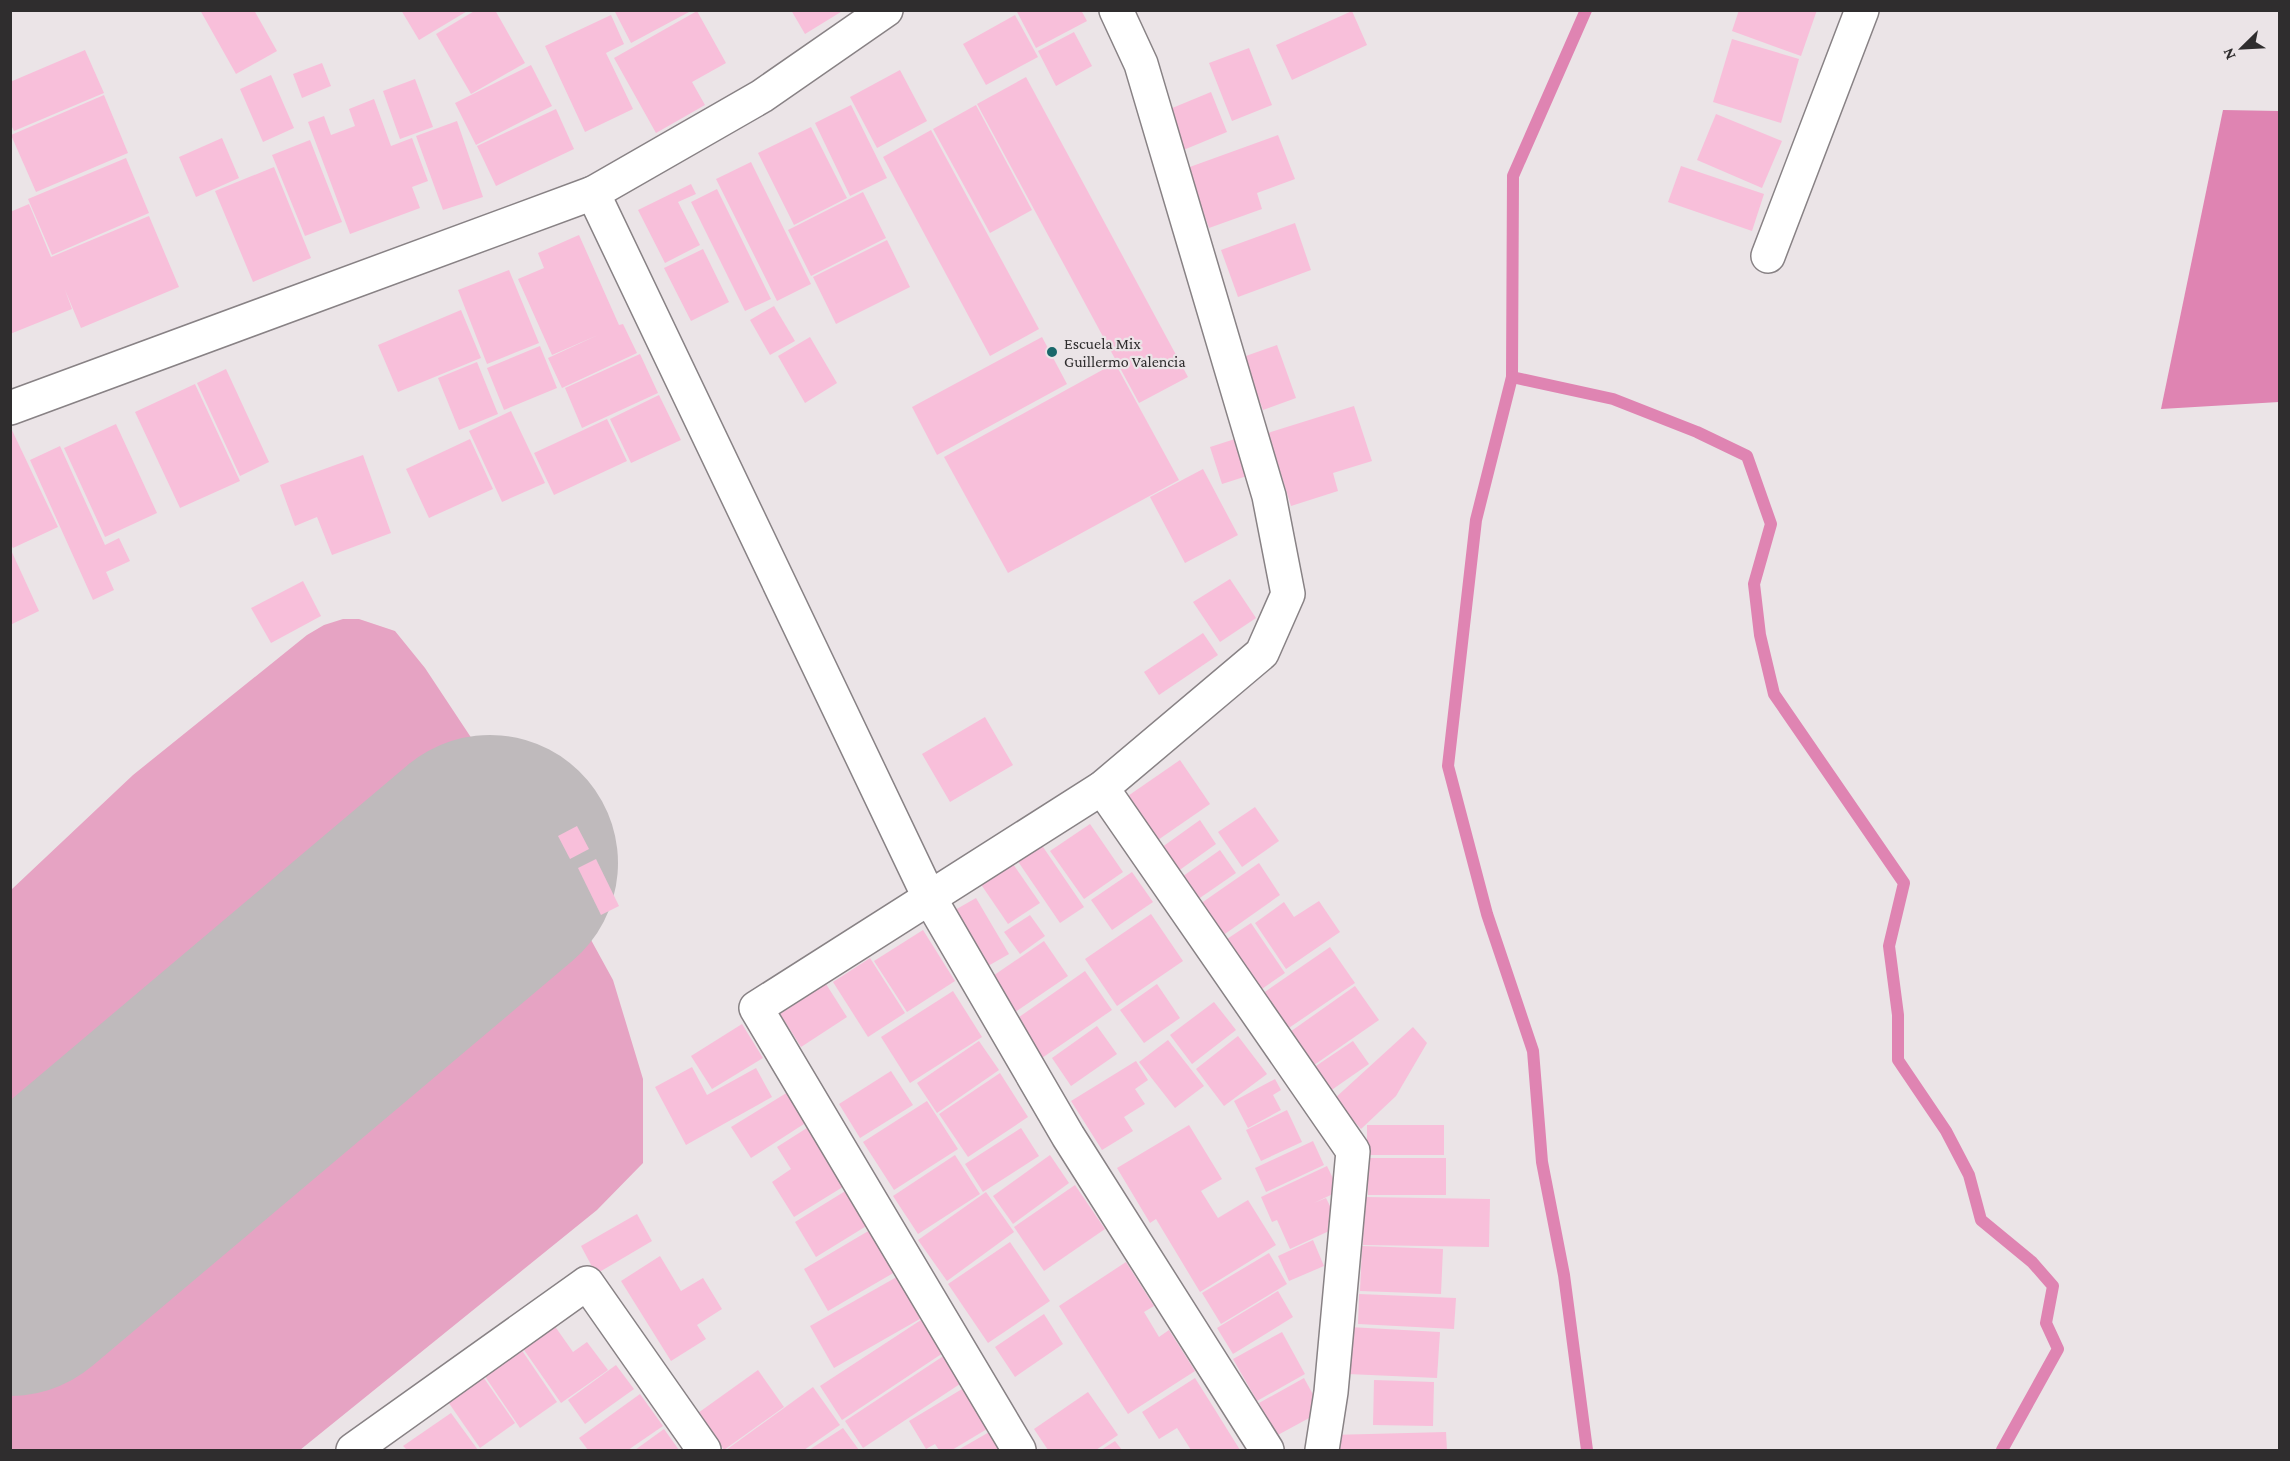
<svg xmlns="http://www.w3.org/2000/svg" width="2290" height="1461" font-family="'Crimson Pro',serif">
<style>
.green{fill:#e6a3c3}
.water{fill:#df84b2}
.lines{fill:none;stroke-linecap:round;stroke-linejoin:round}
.stream{stroke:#df84b2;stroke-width:12}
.runway{stroke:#bfbabc;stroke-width:256}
.building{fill:#f8bfda}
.street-casing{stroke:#888285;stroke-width:36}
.street{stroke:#fff;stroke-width:33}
.poi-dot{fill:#19676a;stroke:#ebe4e7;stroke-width:2}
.labels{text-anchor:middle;stroke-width:4.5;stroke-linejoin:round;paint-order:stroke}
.poi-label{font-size:16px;fill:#2f2d2e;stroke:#ebe4e7;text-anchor:start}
</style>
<rect width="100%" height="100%" fill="#ebe4e7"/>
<polygon class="green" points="343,619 359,619 395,631 425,668 523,816 613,980 643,1079 643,1163 597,1210 300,1450 11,1450 11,1347 266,1122 347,1137 531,940 483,833 431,792 410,801 11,1161 11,890 133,775 307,635 324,625"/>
<polygon class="water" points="2223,110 2279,111 2279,402 2161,409"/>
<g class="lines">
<g class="stream">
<polyline points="1586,10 1513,176 1512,377 1476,520 1448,766 1487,914 1533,1051 1542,1162 1564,1275 1587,1450"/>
<polyline points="1512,377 1613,399 1697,432 1747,456 1771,524 1754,584 1760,635 1774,694 1904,883 1889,946 1898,1015 1898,1060 1946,1131 1969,1175 1981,1220 2032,1262 2053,1286 2046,1323 2058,1349 2002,1450"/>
</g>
<polyline class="runway" points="10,1268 490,863"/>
</g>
<g class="building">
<polygon points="200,10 254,10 277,51 236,74"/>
<polygon points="401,10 469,10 419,40"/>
<polygon points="476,10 495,10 525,63 471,94 436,34"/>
<polygon points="614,10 688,10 689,12 631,43"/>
<polygon points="791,10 844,10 805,34"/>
<polygon points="1016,10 1081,10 1087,21 1036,48"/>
<polygon points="1739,10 1817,10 1801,56 1732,31"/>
<polygon points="697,11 726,63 692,82 705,105 656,133 614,58"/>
<polygon points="1352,11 1367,45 1292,80 1276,45"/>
<polygon points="611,15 624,44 606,53 633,109 585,132 545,46"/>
<polygon points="1015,15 1038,57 986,85 963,44"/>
<polygon points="1074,32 1092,66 1056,86 1038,51"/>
<polygon points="1732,39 1799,59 1781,123 1713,102"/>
<polygon points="1249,48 1272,105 1232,121 1209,63"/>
<polygon points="85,50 104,93 14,131 10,123 10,82"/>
<polygon points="322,63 331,86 302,98 293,74"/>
<polygon points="531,65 552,106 476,145 455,103"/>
<polygon points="900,70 927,121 877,148 850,97"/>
<polygon points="271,75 294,128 263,142 240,89"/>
<polygon points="1026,77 1188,377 1139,403 977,104"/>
<polygon points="415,79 433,127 400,139 383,91"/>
<polygon points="1211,92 1227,132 1181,151 1165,111"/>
<polygon points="104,95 128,153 36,192 11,135"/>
<polygon points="374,99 391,146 412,138 428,181 412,187 420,208 350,234 308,122 324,116 331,135 355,126 349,109"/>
<polygon points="851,105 887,178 850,196 815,123"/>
<polygon points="976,105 1032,210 990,233 933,129"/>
<polygon points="556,109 574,149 496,186 477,146"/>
<polygon points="1716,114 1782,141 1762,188 1697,160"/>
<polygon points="457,121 483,197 443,210 416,136"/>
<polygon points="811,127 847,198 794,225 758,153"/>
<polygon points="931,130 1039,329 990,356 883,157"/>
<polygon points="1278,135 1295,179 1257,193 1262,209 1209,228 1187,168"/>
<polygon points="222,138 239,178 196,197 179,157"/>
<polygon points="310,140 342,222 305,236 272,155"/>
<polygon points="126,158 149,213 52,255 28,199"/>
<polygon points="751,162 811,284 777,301 716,179"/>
<polygon points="1681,166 1764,194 1752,231 1668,202"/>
<polygon points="274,167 311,258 253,282 215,191"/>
<polygon points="691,184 696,194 678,202 700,245 665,263 638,210"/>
<polygon points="717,189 771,299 745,311 691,202"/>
<polygon points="863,192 886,238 811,276 788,230"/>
<polygon points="29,204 51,257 149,216 179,287 81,328 65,290 72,309 10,334 10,212"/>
<polygon points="1295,223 1311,270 1238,297 1221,250"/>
<polygon points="579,235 619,325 623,324 637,353 562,388 548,358 598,335 552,355 518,279 544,268 538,253"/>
<polygon points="887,240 910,287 836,324 813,277"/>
<polygon points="703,249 729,302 691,321 664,268"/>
<polygon points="509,270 539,343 487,364 458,290"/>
<polygon points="774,306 795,341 770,355 750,320"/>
<polygon points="461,310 481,358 398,392 378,345"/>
<polygon points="810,337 837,383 805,403 778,356"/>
<polygon points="1042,337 1067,384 937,455 912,407"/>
<polygon points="1277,345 1296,398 1263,410 1243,357"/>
<polygon points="540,346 557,388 504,410 487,368"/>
<polygon points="640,354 658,393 582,428 565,388"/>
<polygon points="477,362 498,414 459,430 438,378"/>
<polygon points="1115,363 1179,480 1008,573 944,457"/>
<polygon points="226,369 269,462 240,476 197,383"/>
<polygon points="195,384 240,481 180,508 135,412"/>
<polygon points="659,395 681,440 631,463 610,419"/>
<polygon points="1354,406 1372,461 1333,473 1338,491 1291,506 1268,433"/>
<polygon points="511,411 545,483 502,502 469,431"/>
<polygon points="607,419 627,461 554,495 534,453"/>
<polygon points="116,424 157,513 105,537 64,448"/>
<polygon points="10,426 58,527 13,548 10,543"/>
<polygon points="470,439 493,489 429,518 406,469"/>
<polygon points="1235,439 1247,476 1222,484 1210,447"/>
<polygon points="60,446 105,545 119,538 130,561 106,572 114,590 93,600 30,460"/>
<polygon points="363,455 391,533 332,555 317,517 295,526 280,485"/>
<polygon points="1203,469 1238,535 1185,563 1150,497"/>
<polygon points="10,548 39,611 10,625"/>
<polygon points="1230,579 1256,618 1220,642 1193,602"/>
<polygon points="303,581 321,616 271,643 251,608"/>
<polygon points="1203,633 1218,655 1159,695 1144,672"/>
<polygon points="985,717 1013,765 950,802 922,754"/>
<polygon points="1180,760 1210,804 1155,842 1125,798"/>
<polygon points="1255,807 1279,841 1242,867 1218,832"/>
<polygon points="1200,820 1216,844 1174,874 1158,850"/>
<polygon points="1090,824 1123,872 1084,899 1050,851"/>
<polygon points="577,826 589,849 570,859 558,836"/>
<polygon points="1041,844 1084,907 1060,923 1017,860"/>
<polygon points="1220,850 1236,873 1194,902 1179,879"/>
<polygon points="596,859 619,906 601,915 578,868"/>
<polygon points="1011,861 1040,903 1008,924 980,883"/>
<polygon points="1259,863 1280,895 1222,936 1200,904"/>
<polygon points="1132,872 1153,902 1112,930 1091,900"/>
<polygon points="976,898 1009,954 981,970 948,914"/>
<polygon points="1319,901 1340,932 1286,969 1255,923 1284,902 1294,917"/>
<polygon points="1151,914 1183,961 1117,1006 1085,959"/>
<polygon points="1030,915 1045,936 1020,954 1004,932"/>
<polygon points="1251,923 1285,973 1256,993 1221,943"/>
<polygon points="923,930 955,981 907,1012 874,961"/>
<polygon points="1044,941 1068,976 1008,1017 984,982"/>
<polygon points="1330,947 1355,983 1280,1034 1256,998"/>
<polygon points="870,958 905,1013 868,1037 833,982"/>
<polygon points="1085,971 1112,1010 1039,1060 1012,1022"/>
<polygon points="826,984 847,1017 801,1047 780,1014"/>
<polygon points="1157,984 1180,1018 1144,1043 1120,1010"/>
<polygon points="1355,986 1379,1020 1304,1072 1280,1039"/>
<polygon points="953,991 982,1037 910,1083 881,1037"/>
<polygon points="1214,1002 1236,1030 1192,1064 1170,1035"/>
<polygon points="742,1024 763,1058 712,1089 691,1056"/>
<polygon points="1097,1026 1117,1054 1071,1086 1052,1058"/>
<polygon points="1413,1027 1427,1043 1396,1096 1361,1129 1334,1099"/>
<polygon points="1238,1036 1267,1074 1224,1106 1196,1069"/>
<polygon points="1168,1040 1204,1086 1175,1108 1139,1062"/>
<polygon points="979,1041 999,1070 937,1113 917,1083"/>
<polygon points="1353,1041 1369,1064 1320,1098 1304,1074"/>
<polygon points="1136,1061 1148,1080 1135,1089 1145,1104 1124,1117 1133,1131 1102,1150 1071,1101"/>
<polygon points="692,1067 707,1095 756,1068 772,1097 686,1145 655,1087"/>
<polygon points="891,1071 913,1105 860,1138 839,1104"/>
<polygon points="1000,1073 1028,1117 968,1157 939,1114"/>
<polygon points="1275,1079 1281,1090 1273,1095 1281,1110 1248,1128 1234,1101"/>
<polygon points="788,1092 807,1122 751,1158 731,1127"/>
<polygon points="927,1101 958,1149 894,1190 863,1142"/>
<polygon points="1287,1110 1302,1142 1261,1161 1246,1130"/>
<polygon points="1189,1125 1222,1179 1201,1191 1218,1218 1248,1200 1276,1245 1200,1292 1156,1219 1150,1223 1117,1168"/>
<rect x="1367" y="1125" width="77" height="30"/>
<polygon points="810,1126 846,1185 794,1217 772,1182 791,1169 777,1147"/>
<polygon points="1021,1128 1039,1156 983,1192 965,1164"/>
<polygon points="1313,1141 1324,1165 1266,1192 1255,1168"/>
<polygon points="955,1155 980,1194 918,1234 893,1196"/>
<polygon points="1050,1155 1069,1183 1013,1224 993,1196"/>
<polygon points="1367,1158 1446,1158 1446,1195 1368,1195"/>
<polygon points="1327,1166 1339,1191 1314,1203 1326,1198 1340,1226 1290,1249 1277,1220 1272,1222 1261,1197"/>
<polygon points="1075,1185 1105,1229 1044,1271 1014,1227"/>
<polygon points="847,1190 868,1225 816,1257 795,1222"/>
<polygon points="986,1192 1014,1232 947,1281 918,1240"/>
<polygon points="1364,1197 1490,1199 1489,1247 1363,1245"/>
<polygon points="637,1214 652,1241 596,1274 581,1246"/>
<polygon points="870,1230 895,1272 828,1311 804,1269"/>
<polygon points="1313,1240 1324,1266 1289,1281 1278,1256"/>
<polygon points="1010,1242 1050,1301 988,1343 948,1284"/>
<polygon points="1362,1246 1443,1249 1441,1294 1360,1291"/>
<polygon points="1269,1253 1287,1284 1221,1324 1202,1293"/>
<polygon points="660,1256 681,1291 703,1278 722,1309 697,1325 706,1339 671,1361 621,1281"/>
<polygon points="1126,1262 1154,1306 1144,1312 1159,1337 1169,1330 1195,1371 1128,1414 1059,1306"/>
<polygon points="902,1274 925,1316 834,1368 810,1326"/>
<polygon points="1278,1291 1293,1317 1233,1354 1217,1328"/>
<polygon points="1359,1294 1456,1298 1454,1329 1358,1324"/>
<polygon points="1044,1314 1063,1344 1015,1377 995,1347"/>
<polygon points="924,1318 946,1351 842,1420 820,1386"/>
<polygon points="554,1325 573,1352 587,1342 608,1370 561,1403 522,1347"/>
<polygon points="1349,1327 1440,1332 1437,1378 1348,1374"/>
<polygon points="1282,1332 1305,1374 1257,1401 1233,1359"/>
<polygon points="521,1349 557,1402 520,1428 484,1375"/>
<polygon points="948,1353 966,1380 863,1448 845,1421"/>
<polygon points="616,1365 634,1389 585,1424 568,1400"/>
<polygon points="758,1370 784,1407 724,1450 698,1413"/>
<polygon points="479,1371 515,1423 480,1448 444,1396"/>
<polygon points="1195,1378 1212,1405 1240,1450 1191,1450 1177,1428 1159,1439 1142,1412"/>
<polygon points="1304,1378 1322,1411 1276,1436 1259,1403"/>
<polygon points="1374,1380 1434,1382 1433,1426 1373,1425"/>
<polygon points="967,1386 992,1426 952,1450 939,1450 935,1444 926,1449 909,1421"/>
<polygon points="813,1387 840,1425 804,1450 726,1450"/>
<polygon points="1088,1392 1118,1435 1096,1450 1048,1450 1034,1429"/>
<polygon points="640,1394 663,1426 628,1450 588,1450 579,1438"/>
<polygon points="451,1413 478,1450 407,1450 403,1446"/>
<polygon points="843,1428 859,1450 809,1450"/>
<polygon points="664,1429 679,1450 635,1450"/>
<polygon points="991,1431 1003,1450 958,1450"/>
<polygon points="1446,1432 1447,1450 1332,1450 1331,1435"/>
<polygon points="1115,1441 1122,1450 1101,1450"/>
</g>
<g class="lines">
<g class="street-casing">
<g id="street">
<polyline points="593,193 929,897 1068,1136 1267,1450"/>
<polyline points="1768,256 1862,10"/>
<polyline points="10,408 593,193 762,96 886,10"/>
<polyline points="1102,788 1353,1151 1331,1392 1322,1450"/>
<polyline points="353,1450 587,1283 704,1450"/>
<polyline points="1019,1450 756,1008 1102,788 1262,653 1288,594 1269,496 1141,64 1116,10"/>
</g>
</g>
<use href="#street" class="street"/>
</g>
<circle class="poi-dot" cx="1052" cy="352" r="6"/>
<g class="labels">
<g class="poi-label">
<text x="1064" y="349">Escuela Mix<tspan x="1064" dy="18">Guillermo Valencia</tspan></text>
</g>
</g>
<rect width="2290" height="1461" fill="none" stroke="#2f2d2e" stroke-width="24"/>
<g transform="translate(2242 48) rotate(246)" stroke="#ebe4e7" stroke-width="4.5" paint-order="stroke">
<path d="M0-4.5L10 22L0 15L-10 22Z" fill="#2f2d2e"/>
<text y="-9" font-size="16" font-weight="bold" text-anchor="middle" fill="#2f2d2e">N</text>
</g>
</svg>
